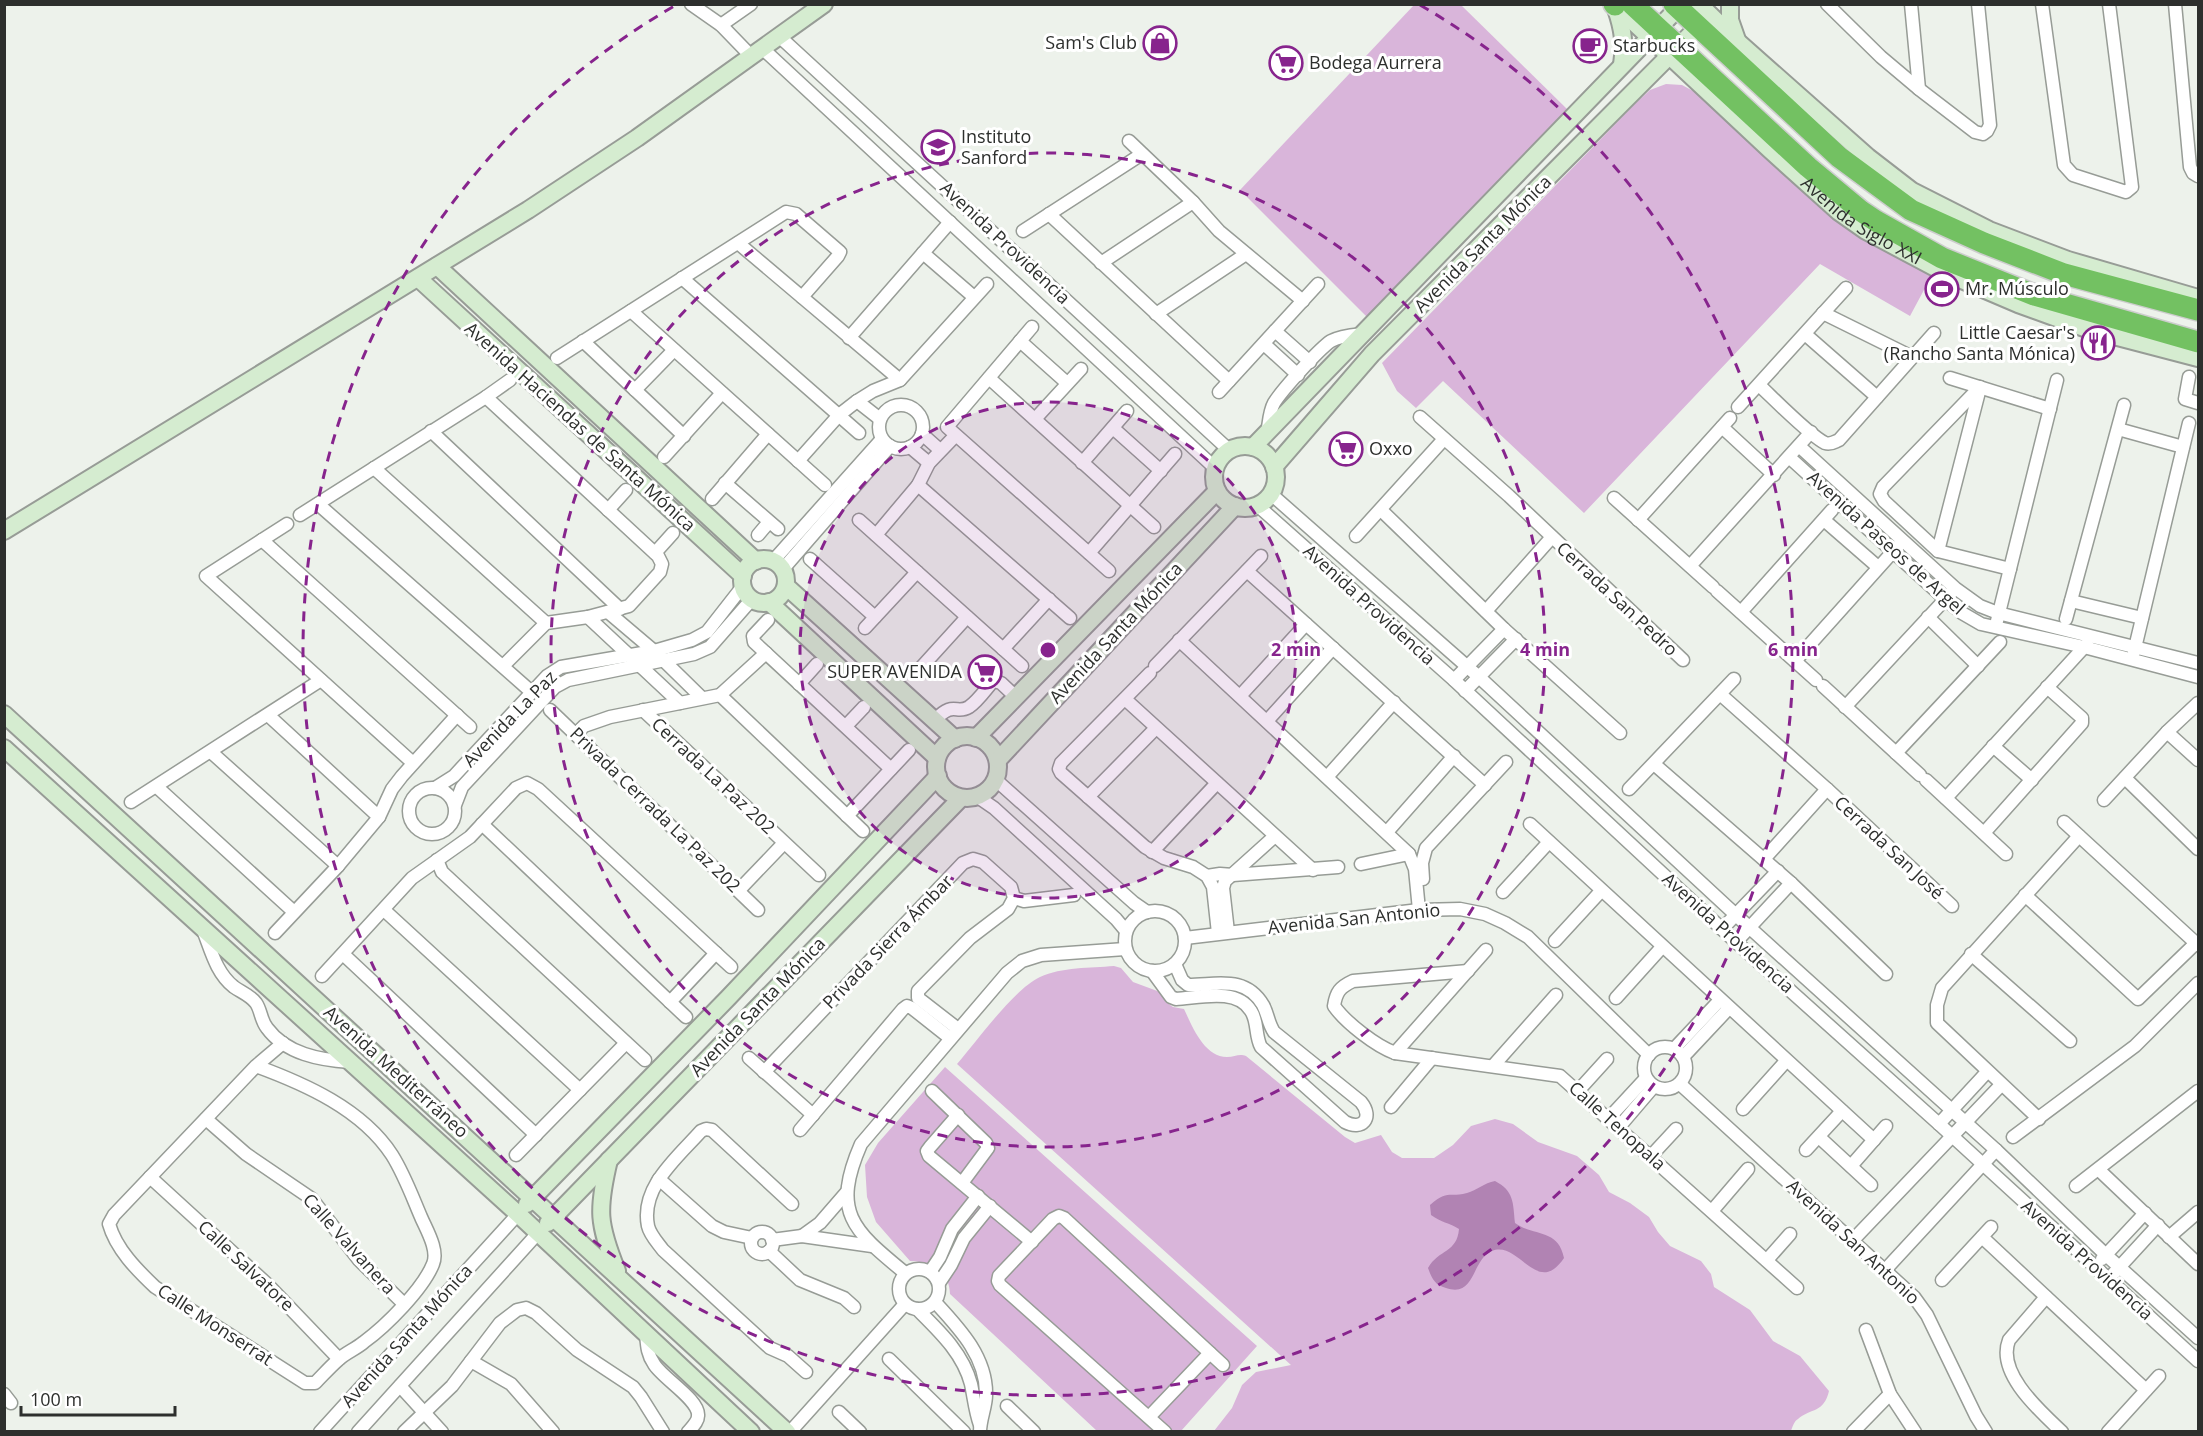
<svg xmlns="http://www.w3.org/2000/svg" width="2203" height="1436" font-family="'Open Sans',sans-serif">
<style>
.green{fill:#d9b5da}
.water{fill:#b183b3}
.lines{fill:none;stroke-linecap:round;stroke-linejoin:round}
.street-casing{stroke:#979c96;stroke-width:15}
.secondary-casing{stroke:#979c96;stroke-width:20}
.highway-casing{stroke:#cdcdcd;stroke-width:24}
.street{stroke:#fff;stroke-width:12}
.secondary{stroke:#d5ecd0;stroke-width:16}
.highway{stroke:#73c162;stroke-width:21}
.ring{fill:none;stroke:#87248d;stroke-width:3;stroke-dasharray:10 8}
.labels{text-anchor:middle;stroke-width:6;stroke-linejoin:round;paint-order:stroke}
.poi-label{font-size:18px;fill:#2d2f2d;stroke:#fff;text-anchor:start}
.street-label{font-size:18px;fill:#2d2f2d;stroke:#fff}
.centre{fill:#87248d;stroke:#fff;stroke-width:3}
.ring-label{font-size:18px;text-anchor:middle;font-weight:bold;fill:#87248d;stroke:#fff;stroke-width:6;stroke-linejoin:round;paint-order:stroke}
</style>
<rect width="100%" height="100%" fill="#edf2eb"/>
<g class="green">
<polygon points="1414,5 1461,5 1568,110 1367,317 1240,190"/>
<path d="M1666,84L1682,85L1695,92C1769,156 1844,232 1932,275L1910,316L1820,264L1584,513L1443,381L1416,408L1397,391L1382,363L1636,103L1650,90Z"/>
<path d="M1114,966L1121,968L1133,982L1160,992L1166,1002L1173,1007L1184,1009C1192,1026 1204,1057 1227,1057C1235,1057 1239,1053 1246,1056L1345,1137L1355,1143L1381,1135L1392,1152L1402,1158H1434L1453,1145L1471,1126L1495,1119L1513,1124L1538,1142L1577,1156L1599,1175L1609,1192L1630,1203L1649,1217L1658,1232L1670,1246L1701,1261L1711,1274L1714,1287L1750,1310L1773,1341L1800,1356L1829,1391C1824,1413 1811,1408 1798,1419C1794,1421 1792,1428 1791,1431H1214L1232,1408L1242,1385L1256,1372L1291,1365L957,1064C978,1040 1013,990 1040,977C1062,967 1090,968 1114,966Z"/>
<path d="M945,1067L1257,1346L1181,1431H1097L950,1294C949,1270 932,1262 910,1261L876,1222L867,1197L865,1165L878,1143Z"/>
</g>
<path class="water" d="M1495,1181C1514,1191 1513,1202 1515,1223C1534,1237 1558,1228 1564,1258C1537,1298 1519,1240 1492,1251C1471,1260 1476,1298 1446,1288C1435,1285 1432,1279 1428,1268C1439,1249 1457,1253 1459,1229C1450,1223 1440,1222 1431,1215L1430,1205C1448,1189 1449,1198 1467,1193C1477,1190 1484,1183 1495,1181Z"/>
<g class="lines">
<g class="street-casing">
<g id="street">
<polyline points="691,4 721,25 752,57"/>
<polyline points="1827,4 1881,57 1919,89 1975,132 1983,134 1987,131 1990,125 1978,4"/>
<polyline points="1911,4 1919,89"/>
<polyline points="2042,4 2064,165 2073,175 2126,192 2132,187 2109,4"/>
<polyline points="2175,4 2190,167 2193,173 2198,176"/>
<polyline points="721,25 751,4"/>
<polyline points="780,37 1229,450"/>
<polyline points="763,49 1215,468"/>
<polyline points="1129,141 1193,202 1219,231 1303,301"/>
<polyline points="1049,214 1229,381"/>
<polyline points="1023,231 1142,154"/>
<polyline points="738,243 900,380"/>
<polyline points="923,253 974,297"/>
<polyline points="1101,263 1193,202"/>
<polyline points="682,278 859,433"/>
<polyline points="631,311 825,485"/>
<polyline points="1823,313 1912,357"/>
<polyline points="1156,314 1246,254"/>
<polyline points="1032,327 947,427 1109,571"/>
<polyline points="1275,331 1310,362"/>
<polyline points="1805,334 1877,397"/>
<polyline points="849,338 950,222"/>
<polyline points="583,341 684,436"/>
<polyline points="1020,341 1067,383"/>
<polyline points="1264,344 1298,375"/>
<polyline points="557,358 786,212 796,214 840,252 838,256 802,297"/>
<polyline points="2189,377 2185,399 2198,403"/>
<polyline points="989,378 1154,527"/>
<polyline points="1950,378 2050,409"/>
<path d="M1759,385C1773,398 1810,436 1825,443C1831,445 1834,442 1839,440L1934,333"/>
<polyline points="1980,387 1883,487 1880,494 1884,501 1938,551 2010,569"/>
<polyline points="635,390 674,350"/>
<polyline points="1219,392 1318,284"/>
<polyline points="486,397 658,556 662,564 660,572 629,606 588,617 546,623 503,666"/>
<polyline points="857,401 880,419"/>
<circle cx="901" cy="427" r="22"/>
<polyline points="1738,407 1846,288"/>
<polyline points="1420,417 1509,496 1683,660"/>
<polyline points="1035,419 1081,369"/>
<polyline points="1722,427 1774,475"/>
<polyline points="1113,428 1161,471"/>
<polyline points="2118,429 2183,447"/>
<polyline points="431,431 620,609"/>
<polyline points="922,434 940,450"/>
<path d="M1267,434C1269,424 1269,412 1274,403C1282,390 1319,349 1331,341C1340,336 1352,335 1362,334"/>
<polyline points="1799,446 1955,588 1980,606 1998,613 2198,663"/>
<polyline points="910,447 929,463"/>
<polyline points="664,457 722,393"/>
<polyline points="1789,457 1945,599 1962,613 1981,624 2084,647 2198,677"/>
<polyline points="798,461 839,415 857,401 873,391 900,380 987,284"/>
<polyline points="1082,463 1127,411"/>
<polyline points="374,468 546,623"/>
<polyline points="725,483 778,529"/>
<polyline points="918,485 1070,618"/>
<polyline points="1271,494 1479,677 1750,928 1996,1150 2106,1255 2198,1338"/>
<polyline points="1614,498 1713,587"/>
<polyline points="712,499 768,434"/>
<polyline points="318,504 527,688"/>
<polyline points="1257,505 1454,680 1736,942 1939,1124 2198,1361"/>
<polyline points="608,510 626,490"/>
<polyline points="1381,510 1504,629 1620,733"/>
<polyline points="300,515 486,397 510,380"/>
<polyline points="859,520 1022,666"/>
<polyline points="1638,520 1730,418"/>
<polyline points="1824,520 1878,567"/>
<polyline points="287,524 206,576 413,763"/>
<polyline points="758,535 769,522"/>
<polyline points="876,535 918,485 929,463 955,436"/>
<polyline points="1356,536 1444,439"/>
<polyline points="262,540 470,727"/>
<polyline points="1938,551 1980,388"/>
<polyline points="655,553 673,533"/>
<polyline points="1089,553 1175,454"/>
<polyline points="810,559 875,617"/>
<polyline points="773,561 882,439"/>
<polyline points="1690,566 1811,432"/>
<polyline points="783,569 890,446"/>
<polyline points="1247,571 1485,785"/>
<polyline points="1717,591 1816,680"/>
<polyline points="2071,601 2142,618"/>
<polyline points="1486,611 1552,537"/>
<polyline points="608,612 654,651 702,698"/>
<polyline points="1741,612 1832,510"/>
<polyline points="588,617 680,703"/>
<polyline points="1928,617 1978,666"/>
<polyline points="2066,619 2124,405"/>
<polyline points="768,620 753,636 754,642 891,769"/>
<polyline points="1997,621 2057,380"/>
<polyline points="865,628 917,572"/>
<polyline points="1179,640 1409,854 1415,869 1419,910"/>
<polyline points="1003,649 1049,599"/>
<polyline points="2134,652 2189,423"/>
<polyline points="1795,661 1898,546"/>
<polyline points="1155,666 1261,556"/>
<polyline points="918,671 967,617"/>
<polyline points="1150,673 1061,763 1059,769 1061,773 1145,847 1164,858 1193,867 1207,876 1213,887 1218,933"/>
<polyline points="1454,680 1504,629"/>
<polyline points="799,684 817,664"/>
<polyline points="1823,686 1920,775"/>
<polyline points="1465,691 1516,639"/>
<polyline points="1720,694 1827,789 1952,906"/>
<polyline points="720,695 863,831"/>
<polyline points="1240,696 1306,624"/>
<polyline points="1125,699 1313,870"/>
<polyline points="1845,707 1951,593"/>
<polyline points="550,710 758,910"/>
<polyline points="643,710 819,875"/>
<polyline points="268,715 379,817"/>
<path d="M935,720C954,700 956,715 969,707C978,701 986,689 993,681L1001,683L1016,697"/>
<polyline points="1267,721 1333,648"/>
<polyline points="846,726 864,707"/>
<polyline points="2167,732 2198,760"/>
<polyline points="576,734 584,726 610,717 720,695 766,653"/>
<polyline points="1993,746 2032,780"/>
<polyline points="211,752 338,866"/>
<polyline points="1896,753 2000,642"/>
<polyline points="1654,764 1791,883 1886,974"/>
<polyline points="1327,777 1394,702"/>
<polyline points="2125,778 2198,849"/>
<polyline points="996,780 1134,903 1147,912"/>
<polyline points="1926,780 2006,854"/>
<polyline points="157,787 294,912"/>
<circle cx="432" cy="811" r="23"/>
<polyline points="435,788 454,776 547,676 561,667 654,651 692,640 707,632 743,586"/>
<polyline points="1629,789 1734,679"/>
<polyline points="978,797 994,808 1116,919 1126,931"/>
<polyline points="1088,797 1156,728"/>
<polyline points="1946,798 2087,644"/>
<polyline points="2104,800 2167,732 2198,703"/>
<polyline points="131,802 321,680"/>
<polyline points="455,805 462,787 555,687 568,680 694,654 710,647 752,599"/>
<polyline points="847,816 909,750"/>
<polyline points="2064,822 2198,945"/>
<polyline points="482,824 686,1017"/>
<polyline points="1530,824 1874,1140"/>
<polyline points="1387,832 1454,756"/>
<polyline points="1984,833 2082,723 2082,718 2047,687"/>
<polyline points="1152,852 1217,783"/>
<polyline points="1764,859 1827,789"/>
<polyline points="437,860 442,872 645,1060"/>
<polyline points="1361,864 1409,854"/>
<polyline points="1207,876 1220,874 1233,875 1338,867"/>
<polyline points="1423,879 1422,863 1426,848 1506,762"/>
<polyline points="739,890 784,843"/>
<polyline points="1503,892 1549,842"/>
<polyline points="2025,895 2138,999 2196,943"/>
<polyline points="1014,898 1024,901 1074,895"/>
<polyline points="384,910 580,1090"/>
<circle cx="1155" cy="941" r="30"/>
<polyline points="1722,929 1778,871"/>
<path d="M203,930C211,950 216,973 234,987C241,992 250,995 256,1003C261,1010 261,1021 267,1028C286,1054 320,1060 350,1062"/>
<polyline points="1228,932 1223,888 1225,881 1275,836"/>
<polyline points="275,933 338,866 379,817 392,789 402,776 457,715"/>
<polyline points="1185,938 1419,910 1460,909 1485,914 1505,923 1528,937 1649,1055"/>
<polyline points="1555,941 1601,891"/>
<polyline points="1736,942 1791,883"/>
<polyline points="343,954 536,1135"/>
<polyline points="1971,954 2070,1041"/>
<path d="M1152,971L1171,997L1176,999C1198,998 1237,987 1251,1011C1258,1021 1255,1036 1261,1047L1345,1122C1362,1131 1374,1118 1361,1102L1274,1032C1268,1023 1268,1014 1263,1005C1245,975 1217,985 1188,985L1182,980L1175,964"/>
<path d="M1468,971L1353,981C1340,987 1336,992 1334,1006C1346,1023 1376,1046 1395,1053L1560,1076L1797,1288"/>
<polyline points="322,976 412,878 470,837 516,788 527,783 538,789 731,967"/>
<polyline points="1616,998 1662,947"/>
<polyline points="670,1002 716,953"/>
<circle cx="1665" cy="1068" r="21"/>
<polyline points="1674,1049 1720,1000"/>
<polyline points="1395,1053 1486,950"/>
<polyline points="1683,1057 1729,1008"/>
<polyline points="749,1058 813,1115"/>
<path d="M256,1066C305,1084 362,1109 392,1155C404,1174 412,1196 421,1217C426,1229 439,1250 433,1264C423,1289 386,1326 364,1342C356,1349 345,1353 338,1360C330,1367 323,1375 315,1383H305L155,1287C137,1270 116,1249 109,1224L114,1215L256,1066L283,1043"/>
<polyline points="1493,1066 1556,995"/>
<polyline points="764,1072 963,863 973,859 983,862 1011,887 1014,898 1008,909 970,938 918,991 918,998 958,1029"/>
<polyline points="1680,1084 1914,1297 1927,1315 1976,1416 1986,1432"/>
<polyline points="932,1091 986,1143 988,1148 962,1183"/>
<polyline points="1578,1091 1607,1059"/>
<polyline points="1391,1107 1432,1058"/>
<polyline points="1743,1109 1786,1061"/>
<polyline points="958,1115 930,1147 927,1151 929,1156 1032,1242"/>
<polyline points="1609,1118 1646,1078"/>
<polyline points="206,1119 246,1154 312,1199 359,1260 404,1304"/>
<polyline points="2039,1119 1937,1023 1937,1005 1942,988 2079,836"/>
<polyline points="1939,1124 1987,1072"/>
<polyline points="1619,1127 1654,1086"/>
<polyline points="800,1130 903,1009 907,1006 912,1008 950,1038"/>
<polyline points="1819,1137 1871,1185"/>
<polyline points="2013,1137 2135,1046 2198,983"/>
<polyline points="1806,1150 1842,1111"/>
<polyline points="516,1155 626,1043"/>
<polyline points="1651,1156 1676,1129"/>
<polyline points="1851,1166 1886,1126"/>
<polyline points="2099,1170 2198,1264"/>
<polyline points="150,1177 267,1284 339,1359"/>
<polyline points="659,1179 712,1226 724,1232 752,1238"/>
<polyline points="2076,1186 2198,1091"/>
<path d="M792,1204L712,1130L706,1129L701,1131C678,1157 640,1187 648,1226C650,1235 658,1243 663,1250L770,1348L788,1356L806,1372"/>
<polyline points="1712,1211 1748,1169"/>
<circle cx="762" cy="1243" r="11"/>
<polyline points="802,1236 820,1223 846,1193"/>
<polyline points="1982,1237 2146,1390"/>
<polyline points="2169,1237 2198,1212"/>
<polyline points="772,1240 802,1236 872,1246"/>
<polyline points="1853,1240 2001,1085"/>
<polyline points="769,1251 800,1280 844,1298 854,1307"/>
<polyline points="2102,1259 2145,1213"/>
<polyline points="1767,1260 1790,1234"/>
<circle cx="919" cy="1289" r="20"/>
<polyline points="1886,1269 1996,1150"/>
<polyline points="930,1272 940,1257 952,1229 978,1196"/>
<path d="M905,1273C853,1230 831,1213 861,1144L1007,973L1022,961L1041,955L1125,949"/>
<polyline points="2114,1273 2158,1225"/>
<polyline points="1942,1280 1991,1227"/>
<polyline points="939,1283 951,1265 964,1238 990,1206"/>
<path d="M2046,1297L2009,1340C1996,1373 2040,1411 2062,1432"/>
<path d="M935,1302C959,1328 987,1357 986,1395C986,1407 980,1419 980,1432"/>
<path d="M917,1309C939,1331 963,1353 971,1384C974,1398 975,1411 980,1425"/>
<polyline points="1866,1330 1890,1394 1915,1432"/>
<path d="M646,1333C647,1345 647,1354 654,1364C662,1378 700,1400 698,1416C698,1422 692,1427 688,1432"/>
<polyline points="889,1359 964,1432"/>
<polyline points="471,1361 511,1384 553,1432"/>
<polyline points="400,1386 442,1432"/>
<polyline points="4,1394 11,1403"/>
<polyline points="1007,1406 1034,1432"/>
<polyline points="839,1412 860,1432"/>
<polyline points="1149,1417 1210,1353"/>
<polyline points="320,1432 518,1214"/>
<polyline points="358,1432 538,1233"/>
<polyline points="404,1432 452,1386 500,1323 517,1310 526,1308 536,1313 577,1350 633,1387 641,1397 663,1432"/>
<polyline points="790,1432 905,1304"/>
<polyline points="1165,1432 1000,1285 998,1281 999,1276 1053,1219 1059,1216 1064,1218 1223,1365"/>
<polyline points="1853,1432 1890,1394"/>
<polyline points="2108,1432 2159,1376"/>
</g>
</g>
<g class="secondary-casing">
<g id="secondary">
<path id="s1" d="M1614,4L1770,150L1839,212L1866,231L1943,272L2018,304L2087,329L2198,358"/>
<polyline points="1699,4 1737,41 1868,157 1912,191 1989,230 2068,260 2198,298"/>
<polyline points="1730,4 1730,20 1737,40"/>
<path d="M1616,9C1623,29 1625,44 1622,65"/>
<polyline points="437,266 756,561"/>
<polyline points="418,278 743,576"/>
<circle cx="1245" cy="477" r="31"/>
<polyline points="1253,447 1678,8"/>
<polyline points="1274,467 1372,354 1698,27"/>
<polyline points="4,531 528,210 637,138 824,4"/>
<circle cx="764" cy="581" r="22"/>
<polyline points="786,586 955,739"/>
<polyline points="769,602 937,758"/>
<polyline points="4,714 787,1432"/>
<circle cx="967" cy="767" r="31"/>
<polyline points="976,738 1217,491"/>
<polyline points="4,748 518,1214 751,1432"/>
<polyline points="998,760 1235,506"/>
<path d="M609,1160C597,1210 598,1224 617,1271"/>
<polyline points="527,1204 728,998 938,776"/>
<polyline points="548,1223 961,798"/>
</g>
</g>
<g class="highway-casing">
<g id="highway">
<polyline points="1614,4 1615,5"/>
<polyline points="1632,4 1808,167 1861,211 1876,221 1942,258 2034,295 2198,342"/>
<polyline points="1674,4 1839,157 1911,210 1984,243 2064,274 2198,310"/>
</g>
</g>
<use href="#street" class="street"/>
<use href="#secondary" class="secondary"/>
<use href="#highway" class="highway"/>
</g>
<circle cx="1048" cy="650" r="248" fill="#87248d" fill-opacity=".12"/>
<g class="ring">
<circle cx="1048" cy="650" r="248"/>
<circle cx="1048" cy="650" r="497"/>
<path d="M1420 5A745 745 0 1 1 676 5"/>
</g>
<defs>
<g id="shop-ring" transform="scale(1.725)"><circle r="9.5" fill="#fff" stroke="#87248d" stroke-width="1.5"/><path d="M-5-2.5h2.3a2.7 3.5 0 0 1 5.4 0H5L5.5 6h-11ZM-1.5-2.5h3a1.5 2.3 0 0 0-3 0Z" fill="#87248d"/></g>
<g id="cafe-ring" transform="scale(1.725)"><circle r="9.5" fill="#fff" stroke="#87248d" stroke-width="1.5"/><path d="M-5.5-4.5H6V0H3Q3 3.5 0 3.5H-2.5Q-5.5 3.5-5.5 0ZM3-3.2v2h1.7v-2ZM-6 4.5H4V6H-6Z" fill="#87248d"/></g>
<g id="supermarket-ring" transform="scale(1.725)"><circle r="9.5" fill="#fff" stroke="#87248d" stroke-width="1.5"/><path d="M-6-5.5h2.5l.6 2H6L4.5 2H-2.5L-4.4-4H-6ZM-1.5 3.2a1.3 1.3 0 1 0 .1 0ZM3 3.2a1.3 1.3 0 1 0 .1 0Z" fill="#87248d"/></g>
<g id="school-ring" transform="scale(1.725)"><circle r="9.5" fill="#fff" stroke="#87248d" stroke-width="1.5"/><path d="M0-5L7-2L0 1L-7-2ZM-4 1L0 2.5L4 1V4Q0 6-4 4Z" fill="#87248d"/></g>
<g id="stadium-ring" transform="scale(1.725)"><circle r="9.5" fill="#fff" stroke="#87248d" stroke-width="1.5"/><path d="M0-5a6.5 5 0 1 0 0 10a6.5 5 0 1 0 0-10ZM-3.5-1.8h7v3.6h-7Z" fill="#87248d"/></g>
<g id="restaurant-ring" transform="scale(1.725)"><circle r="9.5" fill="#fff" stroke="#87248d" stroke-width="1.5"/><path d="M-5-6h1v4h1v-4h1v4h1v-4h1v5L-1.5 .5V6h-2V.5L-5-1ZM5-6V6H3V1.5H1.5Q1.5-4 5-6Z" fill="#87248d"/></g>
</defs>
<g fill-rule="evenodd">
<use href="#shop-ring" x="1160" y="43"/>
<use href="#cafe-ring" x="1590" y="46"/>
<use href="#supermarket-ring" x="1286" y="63"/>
<use href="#school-ring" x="938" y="147"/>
<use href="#stadium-ring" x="1942" y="289"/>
<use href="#restaurant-ring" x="2098" y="343"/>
<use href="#supermarket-ring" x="1346" y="449"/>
<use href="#supermarket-ring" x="985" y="672"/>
</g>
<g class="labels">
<g class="poi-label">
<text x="1137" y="49" text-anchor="end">Sam's Club</text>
<text x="1613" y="52">Starbucks</text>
<text x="1309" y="69">Bodega Aurrera</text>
<text x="961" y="143">Instituto<tspan x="961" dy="21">Sanford</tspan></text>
<text x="1965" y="295">Mr. Músculo</text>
<text x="2075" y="339" text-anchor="end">Little Caesar's<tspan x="2075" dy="21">(Rancho Santa Mónica)</tspan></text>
<text x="1369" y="455">Oxxo</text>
<text x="962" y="678" text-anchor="end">SUPER AVENIDA</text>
</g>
<g class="street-label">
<text dy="6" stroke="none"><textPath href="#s1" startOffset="330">Avenida Siglo XXI</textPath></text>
<text transform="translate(1005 243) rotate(43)" y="6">Avenida Providencia</text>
<text transform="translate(1483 244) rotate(-45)" y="6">Avenida Santa Mónica</text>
<text transform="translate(580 427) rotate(42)" y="6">Avenida Haciendas de Santa Mónica</text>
<text transform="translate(1886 543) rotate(42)" y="6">Avenida Paseos de Argel</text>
<text transform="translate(1617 599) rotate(43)" y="6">Cerrada San Pedro</text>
<text transform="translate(1369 605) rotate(42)" y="6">Avenida Providencia</text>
<text transform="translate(1116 633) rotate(-47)" y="6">Avenida Santa Mónica</text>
<text transform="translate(510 719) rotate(-46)" y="6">Avenida La Paz</text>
<text transform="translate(713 776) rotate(43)" y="6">Cerrada La Paz 202</text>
<text transform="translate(655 810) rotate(44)" y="6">Privada Cerrada La Paz 202</text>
<text transform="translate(1889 848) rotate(43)" y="6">Cerrada San José</text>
<text transform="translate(1354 919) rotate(-6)" y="6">Avenida San Antonio</text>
<text transform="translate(1728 933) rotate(42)" y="6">Avenida Providencia</text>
<text transform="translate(888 942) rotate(-46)" y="6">Privada Sierra Ámbar</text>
<text transform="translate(758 1007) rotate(-46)" y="6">Avenida Santa Mónica</text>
<text transform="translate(396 1072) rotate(42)" y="6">Avenida Mediterráneo</text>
<text transform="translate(1617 1126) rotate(42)" y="6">Calle Tenopala</text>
<text transform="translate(1853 1242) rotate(43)" y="6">Avenida San Antonio</text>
<text transform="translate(349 1244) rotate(48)" y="6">Calle Valvanera</text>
<text transform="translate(2087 1260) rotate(42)" y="6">Avenida Providencia</text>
<text transform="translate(246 1266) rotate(43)" y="6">Calle Salvatore</text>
<text transform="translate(215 1325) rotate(33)" y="6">Calle Monserrat</text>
<text transform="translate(407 1336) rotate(-48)" y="6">Avenida Santa Mónica</text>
</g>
</g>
<circle cx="1048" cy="650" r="9" class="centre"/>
<g class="ring-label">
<text x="1296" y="656">2 min</text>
<text x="1545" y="656">4 min</text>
<text x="1793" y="656">6 min</text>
</g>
<rect width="2203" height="1436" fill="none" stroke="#2d2f2d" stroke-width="12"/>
<path d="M21 1406v9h154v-9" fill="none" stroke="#2d2f2d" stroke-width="3"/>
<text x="30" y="1406" font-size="18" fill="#2d2f2d" stroke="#ffffff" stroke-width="4.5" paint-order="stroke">100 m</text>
</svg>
